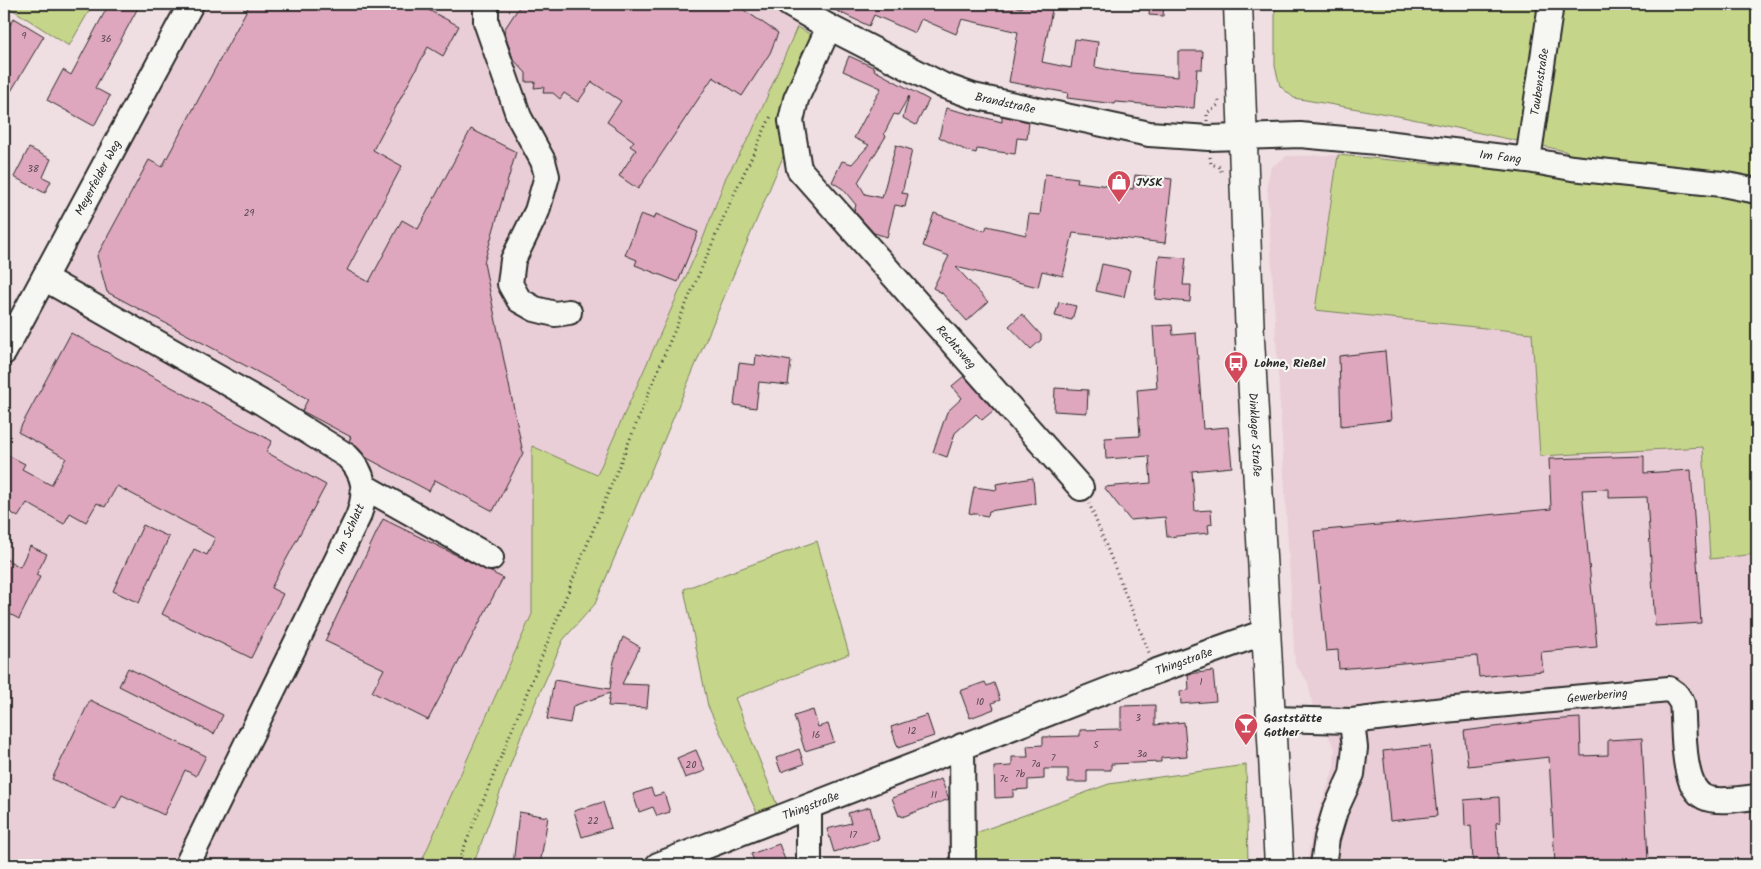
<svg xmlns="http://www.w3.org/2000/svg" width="1761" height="869" font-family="Kalam,sans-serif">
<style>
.built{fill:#eaced7}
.green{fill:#c5d68b;stroke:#78805b}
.building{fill:#dea7bd;stroke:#2b2b2b}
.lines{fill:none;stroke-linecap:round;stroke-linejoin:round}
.minor-casing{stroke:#2b2b2b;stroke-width:28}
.major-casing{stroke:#2b2b2b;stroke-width:31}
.path{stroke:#2b2b2b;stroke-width:3;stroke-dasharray:1 4;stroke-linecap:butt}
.minor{stroke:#f6f6f2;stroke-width:24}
.major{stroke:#f6f6f2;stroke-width:28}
.labels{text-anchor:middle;stroke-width:4.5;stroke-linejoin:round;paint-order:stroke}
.number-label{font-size:10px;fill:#584a50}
.street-label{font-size:12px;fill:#2b2b2b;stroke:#f6f6f2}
.poi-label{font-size:12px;font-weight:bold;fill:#2b2b2b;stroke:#f6f6f2;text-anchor:start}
</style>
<rect width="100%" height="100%" fill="#efdee2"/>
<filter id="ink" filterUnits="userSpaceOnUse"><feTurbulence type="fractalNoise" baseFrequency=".02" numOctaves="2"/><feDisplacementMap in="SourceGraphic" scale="10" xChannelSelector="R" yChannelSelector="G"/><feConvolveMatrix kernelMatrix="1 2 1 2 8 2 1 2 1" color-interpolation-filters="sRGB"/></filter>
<g filter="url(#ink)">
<g class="built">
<polygon points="206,4 769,4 798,23 751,134 726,177 704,236 597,475 532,446 532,614 420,865 4,865 4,370"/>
<polygon points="1338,155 1315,310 1532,333 1540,456 1703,447 1710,559 1757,554 1757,865 1307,865 1311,836 1334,767 1335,748 1313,708 1308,682 1295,664 1267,183 1271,167 1287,156"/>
</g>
<g class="green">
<polygon points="4,4 93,4 69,46"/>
<polygon points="1275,4 1757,4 1757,180 1577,160 1565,151 1547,147 1398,116 1294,98 1280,86 1275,66"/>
<polygon points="797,27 830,45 595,604 563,640 523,731 473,865 420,865 532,614 532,446 597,475 704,236 726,177 751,134"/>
<polygon points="1338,155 1721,191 1757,207 1757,554 1710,559 1703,447 1540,456 1532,333 1315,310"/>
<polygon points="817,541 849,654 735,698 779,810 759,817 708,706 684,589"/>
<polygon points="1246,765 1248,865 971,865 973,834 1109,784"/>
</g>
<g class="building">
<polygon points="109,4 140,4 95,88 110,96 94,126 47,100 63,70 71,75"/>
<polygon points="250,4 417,4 459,26 443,56 428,47 373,150 402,166 347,270 369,282 402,220 418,229 471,129 516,152 484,263 523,453 493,511 435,480 429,491 367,458 349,441 351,437 302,411 308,399 107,292 97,256 149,160 162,167"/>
<polygon points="521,4 747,4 744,10 778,33 770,53 742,96 713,77 638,189 619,176 636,150 630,146 634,141 607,122 621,101 592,82 578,102 564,93 560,99 553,93 543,93 544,87 534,88 535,82 526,82 526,73 513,59 504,30"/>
<polygon points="822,4 1003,4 1022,8 1023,4 1053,4 1042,62 1071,68 1075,39 1098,42 1095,67 1120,72 1178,77 1178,51 1203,51 1202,69 1197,69 1194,108 1116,102 1115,104 1067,98 1068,93 1009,82 1018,32 962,19 956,34 921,19 915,33 874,15 869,26"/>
<polygon points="1150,4 1164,4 1163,16 1149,15"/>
<polygon points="14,18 44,36 4,103 4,35"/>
<polygon points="849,56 875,68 874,70 929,100 916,125 903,118 909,96 898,115 894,114 884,134 886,136 858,182 865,194 882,198 896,145 912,150 902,193 908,194 905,207 895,205 887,237 874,233 854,211 856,205 843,189 832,182 842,161 852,164 869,145 854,138 881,88 843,71"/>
<polygon points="946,108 1002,122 1002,116 1029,122 1027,139 1017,138 1015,154 977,149 976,153 965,150 939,137"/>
<polygon points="29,148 51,159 43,177 51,181 45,193 14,177"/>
<polygon points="1045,174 1078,178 1077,182 1133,189 1135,175 1172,179 1165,243 1073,233 1063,276 1042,271 1038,287 956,267 988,302 967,321 942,293 933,288 949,256 923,246 934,213 985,231 987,226 1026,235 1029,214 1040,215"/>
<polygon points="641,214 654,219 656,214 698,232 678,282 635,265 637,260 625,255"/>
<polygon points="1159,256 1186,258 1183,285 1191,285 1190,302 1155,299"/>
<polygon points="1102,264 1130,270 1124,297 1096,291"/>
<polygon points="1059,302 1076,306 1072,320 1055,316"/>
<polygon points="1022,314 1041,335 1041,340 1031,349 1009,326"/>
<polygon points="1172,325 1173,335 1196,333 1203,429 1228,427 1232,467 1192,471 1195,511 1211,510 1212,524 1208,525 1209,533 1167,537 1165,517 1130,520 1104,487 1151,483 1149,456 1106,459 1105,438 1140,436 1137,390 1157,388 1153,326"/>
<polygon points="71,333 272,441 266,452 326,485 271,588 283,594 251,658 162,614 194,549 207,555 215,538 117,486 105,507 97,503 86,522 70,513 64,524 27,503 18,517 4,508 4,453 25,464 22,469 51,485 66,458 18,432"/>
<polygon points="1385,351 1391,420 1341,426 1339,356"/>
<polygon points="756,355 791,361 788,385 759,382 756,408 734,405 739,363 755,365"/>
<polygon points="964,376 994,410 982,420 976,414 955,433 947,457 933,452 947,412 962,398 952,386"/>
<polygon points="1055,388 1088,390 1087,413 1054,411"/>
<polygon points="1644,456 1644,473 1691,470 1701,623 1655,626 1647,497 1609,498 1609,489 1582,490 1597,647 1541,652 1543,671 1479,677 1477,656 1339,669 1338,650 1326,651 1314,531 1551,509 1549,459"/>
<polygon points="1033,478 1035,504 989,511 988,516 969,513 974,487 997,490 996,484"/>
<polygon points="383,519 503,578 428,720 372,692 384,669 325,641"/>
<polygon points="143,525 169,537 139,603 113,591"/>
<polygon points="30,546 47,554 36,575 40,577 19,619 4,611 4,558 20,567"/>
<polygon points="623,637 640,647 622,684 649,685 647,708 608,706 610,693 573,706 570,723 547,719 554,680 610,689 614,661"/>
<polygon points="128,668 223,715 214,734 119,686"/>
<polygon points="1213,671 1216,701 1181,704 1180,691 1189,690 1188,674"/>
<polygon points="985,682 987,686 994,683 1000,700 992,703 994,709 970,718 960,691"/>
<polygon points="90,700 206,756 196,776 185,770 164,815 122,795 115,809 52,779"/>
<polygon points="1155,705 1155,725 1184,722 1187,756 1161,758 1161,762 1111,764 1111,770 1087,770 1087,782 1068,782 1068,769 1044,769 1044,779 1028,780 1028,789 1013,790 1013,797 995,798 994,767 1012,766 1012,757 1028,757 1027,746 1043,745 1043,737 1080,736 1080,730 1121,729 1121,706"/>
<polygon points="813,710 818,727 828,724 834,742 805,751 794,716"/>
<polygon points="927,715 934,736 898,748 891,727"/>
<polygon points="1580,718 1581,756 1608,755 1608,740 1642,738 1648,861 1555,865 1549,757 1468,766 1464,731 1548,720"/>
<polygon points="1430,746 1437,816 1390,821 1383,751"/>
<polygon points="799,749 804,764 781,772 776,758"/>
<polygon points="696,750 705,771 685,778 677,758"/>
<polygon points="941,779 949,799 902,817 901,815 899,816 892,798"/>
<polygon points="651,788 654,796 664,793 670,812 657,816 653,807 639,812 633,794"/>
<polygon points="1499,797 1500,822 1496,823 1498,860 1473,862 1471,825 1465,826 1464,800"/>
<polygon points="603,802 611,828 582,837 574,811"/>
<polygon points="870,807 879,839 834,852 827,829 851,823 848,813"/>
<polygon points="519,812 548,817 540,865 513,865"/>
<polygon points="779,844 787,865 756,865 751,854"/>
</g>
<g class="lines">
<g class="minor-casing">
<g id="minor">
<polyline points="486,4 486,22 519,117 543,161 547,176 537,211 513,260 510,284 519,300 535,309 555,314 569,312"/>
<path id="s1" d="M789,4L829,27L942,85L973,96L1149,134L1209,138L1300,135L1377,142L1528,160L1572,168L1722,184L1757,191"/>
<path id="s2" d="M829,27L796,99L791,121L799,169L1081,488"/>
<path id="s3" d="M1528,160L1551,4"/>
<path d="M44,278L261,402L347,456C366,474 367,493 358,517L187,865"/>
<path id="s4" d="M4,352L191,4"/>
<polyline points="365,487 491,558"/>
<polyline points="1270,719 1352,721"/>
<polyline points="962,746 963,865"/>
<polyline points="809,807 809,865"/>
<path id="s5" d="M658,865L1157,671L1265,632"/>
<path id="s6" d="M1323,865L1327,838L1335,811L1352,774L1355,748L1352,721L1444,710L1669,689L1676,694L1682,703C1685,726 1680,785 1704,797C1718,804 1742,798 1757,797"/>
</g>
</g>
<g class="major-casing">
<g id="major">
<path id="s7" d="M1238,4L1250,339L1279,865"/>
</g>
</g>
<g class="path">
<polyline points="1207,121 1207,113 1218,105 1219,100"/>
<polyline points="1210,157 1211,164 1220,167 1222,174"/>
<polyline points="1089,503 1150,655"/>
<polyline points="457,865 667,348 729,205 771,116"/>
</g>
<use href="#minor" class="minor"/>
<use href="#major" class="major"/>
</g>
</g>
<defs>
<g id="shop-pin" transform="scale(1.25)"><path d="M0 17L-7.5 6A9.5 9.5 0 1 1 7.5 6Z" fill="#d1495b" stroke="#f6f6f2"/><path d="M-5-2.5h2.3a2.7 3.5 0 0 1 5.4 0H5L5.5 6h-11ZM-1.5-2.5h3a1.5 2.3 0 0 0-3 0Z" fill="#fff"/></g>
<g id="bus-pin" transform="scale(1.25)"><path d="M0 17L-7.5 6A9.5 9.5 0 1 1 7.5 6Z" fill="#d1495b" stroke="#f6f6f2"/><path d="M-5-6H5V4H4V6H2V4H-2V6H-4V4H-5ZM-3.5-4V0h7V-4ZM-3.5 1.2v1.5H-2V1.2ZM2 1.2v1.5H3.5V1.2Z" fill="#fff"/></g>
<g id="bar-pin" transform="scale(1.25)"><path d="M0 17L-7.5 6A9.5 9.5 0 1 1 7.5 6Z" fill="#d1495b" stroke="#f6f6f2"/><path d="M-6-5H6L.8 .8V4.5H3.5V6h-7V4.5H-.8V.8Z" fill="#fff"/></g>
</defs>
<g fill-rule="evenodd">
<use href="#shop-pin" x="1119" y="182"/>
<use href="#bus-pin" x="1236" y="363"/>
<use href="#bar-pin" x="1246" y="725"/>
</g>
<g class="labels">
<g class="number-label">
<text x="24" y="39">9</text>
<text x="106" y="42">36</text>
<text x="33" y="172">38</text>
<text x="249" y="216">29</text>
<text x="1201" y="685">1</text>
<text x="980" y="705">10</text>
<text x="1138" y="721">3</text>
<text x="912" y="734">12</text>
<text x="816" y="738">16</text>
<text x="1096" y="748">5</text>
<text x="1142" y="757">3a</text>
<text x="1053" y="761">7</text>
<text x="1036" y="767">7a</text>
<text x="691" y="768">20</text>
<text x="1020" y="777">7b</text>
<text x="1004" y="782">7c</text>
<text x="934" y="798">11</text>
<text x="593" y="824">22</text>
<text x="853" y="838">17</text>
</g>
<g class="street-label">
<text dy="4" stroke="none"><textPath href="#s3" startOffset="79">Taubenstraße</textPath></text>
<text dy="4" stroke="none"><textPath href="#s1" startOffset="239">Brandstraße</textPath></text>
<text dy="4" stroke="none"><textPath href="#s1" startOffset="739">Im Fang</textPath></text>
<text dy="4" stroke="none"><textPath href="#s4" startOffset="198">Meyerfelder Weg</textPath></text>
<text dy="4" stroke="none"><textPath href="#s2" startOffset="388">Rechtsweg</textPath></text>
<text dy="4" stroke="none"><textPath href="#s7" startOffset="431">Dinklager Straße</textPath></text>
<text transform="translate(350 529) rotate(-66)" y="4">Im Schlatt</text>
<text dy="4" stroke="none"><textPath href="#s5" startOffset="564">Thingstraße</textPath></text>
<text dy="4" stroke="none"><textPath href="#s6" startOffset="396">Gewerbering</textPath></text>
<text dy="4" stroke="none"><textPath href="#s5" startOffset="164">Thingstraße</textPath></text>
</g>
<g class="poi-label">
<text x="1136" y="186">JYSK</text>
<text x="1254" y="367">Lohne, Rießel</text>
<text x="1264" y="722">Gaststätte<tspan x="1264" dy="14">Gother</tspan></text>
</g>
</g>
<rect width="1761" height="869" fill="none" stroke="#f6f6f2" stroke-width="20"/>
<rect x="10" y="10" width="1741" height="849" fill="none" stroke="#2b2b2b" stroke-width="2" filter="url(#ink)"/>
</svg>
